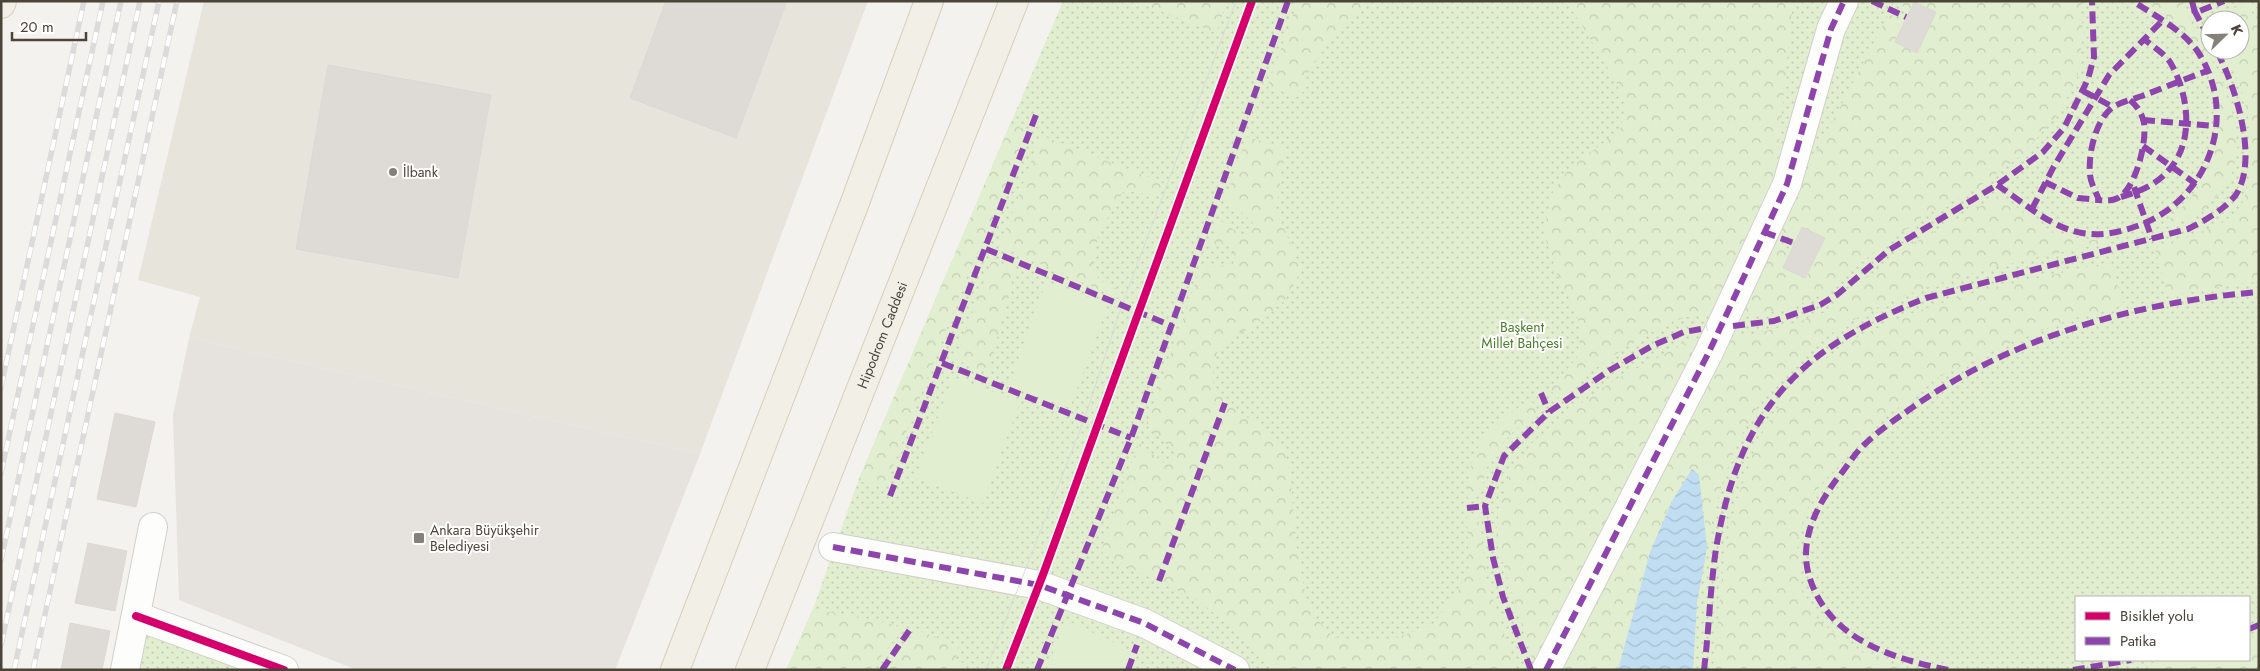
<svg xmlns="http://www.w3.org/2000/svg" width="2260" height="671" font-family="Jost,sans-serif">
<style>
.residential{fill:#e7e4dc}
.green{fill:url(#green-dots);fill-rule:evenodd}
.forest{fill:url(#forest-crowns)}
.pitch{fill:#e1eecf}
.parking{fill:#e6e3df}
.water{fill:url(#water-waves)}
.building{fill:#dedbd6;stroke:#dcd9d4}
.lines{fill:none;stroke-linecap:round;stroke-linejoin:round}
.minor-casing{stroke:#d2d0cb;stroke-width:30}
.major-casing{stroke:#d6cebb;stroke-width:30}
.minor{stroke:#fdfdfc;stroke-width:28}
.major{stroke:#f2efe6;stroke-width:28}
.tram{stroke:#dbdbda;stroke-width:1}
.rail-casing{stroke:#dbdbda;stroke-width:5.5}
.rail{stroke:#fff;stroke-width:4;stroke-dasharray:11;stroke-linecap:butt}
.quiet{stroke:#8e44ad;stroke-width:6;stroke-dasharray:12 6;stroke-linecap:butt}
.cycleway-casing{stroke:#fff;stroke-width:11}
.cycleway{stroke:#d6006c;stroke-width:8}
.poi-dot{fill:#868178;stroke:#fff;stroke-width:2}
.labels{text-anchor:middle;stroke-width:4;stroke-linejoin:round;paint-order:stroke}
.poi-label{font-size:14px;fill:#4b4439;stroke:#fff;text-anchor:start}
.park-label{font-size:14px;fill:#4a7f2a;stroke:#fff}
.street-label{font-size:14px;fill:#4b4439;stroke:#fff}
</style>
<defs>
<pattern id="green-dots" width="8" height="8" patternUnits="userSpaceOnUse" patternTransform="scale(1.25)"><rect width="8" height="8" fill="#e1eecf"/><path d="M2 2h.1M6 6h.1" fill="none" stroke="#c3cdb2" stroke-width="1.8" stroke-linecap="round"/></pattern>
<pattern id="forest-crowns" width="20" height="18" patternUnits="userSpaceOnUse" patternTransform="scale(1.25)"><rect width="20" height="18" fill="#e1eecf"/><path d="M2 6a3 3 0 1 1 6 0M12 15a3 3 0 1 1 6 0" fill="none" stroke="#c3cdb2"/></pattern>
<pattern id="water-waves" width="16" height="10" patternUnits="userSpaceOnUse" patternTransform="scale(1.25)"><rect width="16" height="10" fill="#c0ddf1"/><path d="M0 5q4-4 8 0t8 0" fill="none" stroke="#a6bfcf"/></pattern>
</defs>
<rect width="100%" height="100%" fill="#f4f2ee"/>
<polygon class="residential" points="204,1 868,1 700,454 189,338 200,297 138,280"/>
<g class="green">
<path d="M1063,1H2259V670H786L813,609L858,481ZM2210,20H2240V50H2210ZM2076,597H2249V660H2076Z"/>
<polygon points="136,616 284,670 125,670"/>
</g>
<g class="forest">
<polygon points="1135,1 1227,1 1216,33"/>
<polygon points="1298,1 1369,1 1330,40 1307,75 1301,98 1268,85"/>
<path d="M1567,1H1793L1774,192L1713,316C1707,316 1700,315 1694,316C1656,320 1586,375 1556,399L1550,388L1577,358L1581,328L1572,304L1560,282L1544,234L1551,195L1569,169L1620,130L1626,109L1617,83Z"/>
<polygon points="1895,1 2081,1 2083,33 2077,80 2057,115 2023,154 1977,188 1921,218 1873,253 1826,293 1785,310 1737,318 1770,241 1791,250 1783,268 1806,278 1825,238 1803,227 1797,239 1775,231 1889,14 1904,21 1895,42 1917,53 1936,12 1914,2 1910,10"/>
<path d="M2144,1H2180L2221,78L2231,103L2238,152L2229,183L2200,214L2160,229C2177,212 2194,197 2205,177C2227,137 2226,78 2195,43C2181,27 2162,12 2144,1Z"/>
<path d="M2246,1L2259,26V282L2243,283L2168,296L2155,248C2177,240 2220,229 2236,213C2240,210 2243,201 2245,196C2260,146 2247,97 2226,50H2240V20H2210L2209,17Z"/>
<polygon points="1010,124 1032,132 966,279 885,487 858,481"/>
<polygon points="1041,135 1163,183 1156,198 1140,192 1123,192 1100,231 1091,262 1099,280 1119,290 1118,298 1000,246"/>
<polygon points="1247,137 1285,148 1276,209 1300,267 1297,279 1284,301 1252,327 1231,338 1218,351 1213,364 1213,383 1225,403 1256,423 1284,450 1290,473 1297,551 1306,597 1317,619 1333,637 1364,642 1396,638 1432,625 1457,593 1469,567 1467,517 1478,516 1487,581 1516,670 1278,670 1248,641 1200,602 1103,554 1102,549 1139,443 1166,465 1175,452 1146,425 1201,267 1233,265 1233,244 1209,247 1219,218 1243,237 1253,223 1226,198"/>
<path d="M2002,194C2042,232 2060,239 2115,241C1989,268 1823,293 1752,416C1728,456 1715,502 1707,548L1704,508L1688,473C1648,533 1638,603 1618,670H1559L1729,336L1752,335L1818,316L1838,304L1862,282L1901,250Z"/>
<polygon points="992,260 1015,270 988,373 955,359"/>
<polygon points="2110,262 2124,306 2071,319 2014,341 1939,377 1880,421 1813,493 1797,539 1800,585 1818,620 1852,648 1905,670 1713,670 1724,558 1736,503 1757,441 1786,395 1820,363 1854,339 1906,315 1980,291"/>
<polygon points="1695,338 1704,340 1535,668 1496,540 1499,508 1510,474 1532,443 1568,412 1615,380"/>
<path d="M1530,399L1540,414L1515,430L1490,457L1479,496L1468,498C1469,441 1487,430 1530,399Z"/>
<polygon points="813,609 907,627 894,640 871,670 786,670"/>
<polygon points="915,629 958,646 956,662 964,663 962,670 887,670"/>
<polygon points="2259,634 2259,665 2240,670 2148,670 2147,664 2166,660 2249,660 2249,638"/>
</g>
<g class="pitch">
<polygon points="1046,282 1108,304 1070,408 1009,386"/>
<polygon points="953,377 1020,402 983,503 915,478"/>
<polygon points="1066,620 1134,652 1127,670 1046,670"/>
</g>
<polygon class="parking" points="189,338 700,454 615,670 357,670 179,600 173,415"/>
<polygon class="water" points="1692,469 1699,475 1707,548 1697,603 1693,670 1618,670 1650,552 1672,501"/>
<g class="building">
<polygon points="666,1 787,1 736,138 630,98"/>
<polygon points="1914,2 1936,12 1917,53 1895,42"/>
<polygon points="328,65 491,95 458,278 296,249"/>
<polygon points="1802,227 1825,238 1805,278 1783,268"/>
<polygon points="115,413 155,422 136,507 97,499"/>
<polygon points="88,543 127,551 115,611 75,603"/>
<polygon points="70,623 110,631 102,670 61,670"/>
</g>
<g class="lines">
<g class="minor-casing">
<g id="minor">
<polyline points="833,547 1039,585 1144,623 1235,670"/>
<polyline points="136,616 284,670"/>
<polyline points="125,670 153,527"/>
<polyline points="1546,670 1709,352 1787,184 1831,29 1844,1"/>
</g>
</g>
<g class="major-casing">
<g id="major">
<polyline points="1,4 2,1"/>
<polyline points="675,670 854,205 929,1"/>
<path id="s1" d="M750,670L1014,1"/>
</g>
</g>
<use href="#minor" class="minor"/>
<use href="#major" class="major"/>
<polyline class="tram" points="986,670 1084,420 1122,305 1236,1"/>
<g class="rail-casing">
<g id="rail">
<polyline points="1,387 84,1"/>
<polyline points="1,473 103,1"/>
<polyline points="1,560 121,1"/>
<polyline points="1,645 140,1"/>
<polyline points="14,670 159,1"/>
<polyline points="33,670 177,1"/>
</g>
</g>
<use href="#rail" class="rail"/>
<g class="quiet">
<polyline points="1872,1 1906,17"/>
<polyline points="2192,1 2195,13 2224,1"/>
<polyline points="2194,10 2210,40"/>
<polyline points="2083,91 2113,107"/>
<path d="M2130,100C2137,106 2142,113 2144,123C2147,142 2136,188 2118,198C2112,201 2106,201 2099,200C2096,192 2091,184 2090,175C2088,155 2095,120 2113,107C2121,102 2133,99 2142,96C2163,88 2185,79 2207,71"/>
<polyline points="2143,120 2215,126"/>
<polyline points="2143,146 2196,184"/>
<polyline points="2045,182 2078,198 2099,200"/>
<path d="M1997,185C2023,202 2051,228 2082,233C2100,236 2117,233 2134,227C2206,204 2241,118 2198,52C2183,30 2155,16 2133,1"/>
<polyline points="2134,187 2152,239"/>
<path d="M2121,197C2138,192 2156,185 2168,171C2195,142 2189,94 2170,62C2165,54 2152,46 2144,39"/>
<polyline points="2032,209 2053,168 2109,75 2162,21"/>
<polyline points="1764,232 1794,243"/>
<polyline points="986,249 1172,326"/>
<polyline points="1733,326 1774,321 1820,305 1838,294 1889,250 1997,185 2043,152 2064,128 2088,79 2094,57 2092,1"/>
<polyline points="942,363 1131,438"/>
<polyline points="1541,393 1549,412"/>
<polyline points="890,496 1036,115"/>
<polyline points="1467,508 1485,506"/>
<polyline points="833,547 1039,585 1144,623 1235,670"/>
<polyline points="1159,581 1225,403"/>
<polyline points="2249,629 2259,625"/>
<polyline points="882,670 911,628"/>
<polyline points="1037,670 1131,438 1288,1"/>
<polyline points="1128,670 1137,645"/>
<polyline points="1531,670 1503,597 1493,558 1485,506 1504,456 1549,412 1610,370 1652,346 1684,332 1707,328"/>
<polyline points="1546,670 1709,352 1787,184 1831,29 1844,1"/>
<path d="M1704,670C1709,630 1710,589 1716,549C1739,411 1797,349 1926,298L2188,229C2206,220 2222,211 2235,196C2260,161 2235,84 2216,50"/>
<path d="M1948,670C1892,658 1830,640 1810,579C1798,543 1815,509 1836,480C1844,471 1851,459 1859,450C1873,435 1890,423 1906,412C2008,338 2135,302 2259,292"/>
<polyline points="2073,670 2131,660"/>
</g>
<g class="cycleway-casing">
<g id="cycleway">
<polyline points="136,616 284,670"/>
<polyline points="1006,670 1044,572 1252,1"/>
</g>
</g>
<use href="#cycleway" class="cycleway"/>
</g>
<g class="poi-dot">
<circle cx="393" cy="172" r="5"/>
<rect x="413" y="532" width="12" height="12" rx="2.5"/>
</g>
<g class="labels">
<g class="poi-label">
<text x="403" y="177">İlbank</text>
<text x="430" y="535">Ankara Büyükşehir<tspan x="430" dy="16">Belediyesi</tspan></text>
</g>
<g class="park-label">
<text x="1522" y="332">Başkent<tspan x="1522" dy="16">Millet Bahçesi</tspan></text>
</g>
<g class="street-label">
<text dy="5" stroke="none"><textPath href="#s1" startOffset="360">Hipodrom Caddesi</textPath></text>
</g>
</g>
<rect width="2260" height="671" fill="none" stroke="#4b4439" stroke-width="5"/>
<rect x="2075" y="596" width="175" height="65" fill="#ffffff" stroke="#b7b4b0"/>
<rect x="2085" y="612" width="25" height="8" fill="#d6006c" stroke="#b7b4b0"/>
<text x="2120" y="621" font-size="15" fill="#4b4439">Bisiklet yolu</text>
<rect x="2085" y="637" width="25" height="8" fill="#8e44ad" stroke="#b7b4b0"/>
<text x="2120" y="646" font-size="15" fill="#4b4439">Patika</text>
<g transform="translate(2225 35) rotate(67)"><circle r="24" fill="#ffffff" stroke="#b7b4b0"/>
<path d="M0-4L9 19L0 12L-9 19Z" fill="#868178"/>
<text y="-8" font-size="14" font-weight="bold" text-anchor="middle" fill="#4b4439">K</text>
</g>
<path d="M12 32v8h74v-8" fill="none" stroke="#4b4439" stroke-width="2.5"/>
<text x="20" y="32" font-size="15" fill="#4b4439" stroke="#ffffff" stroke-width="4" paint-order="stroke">20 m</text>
</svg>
